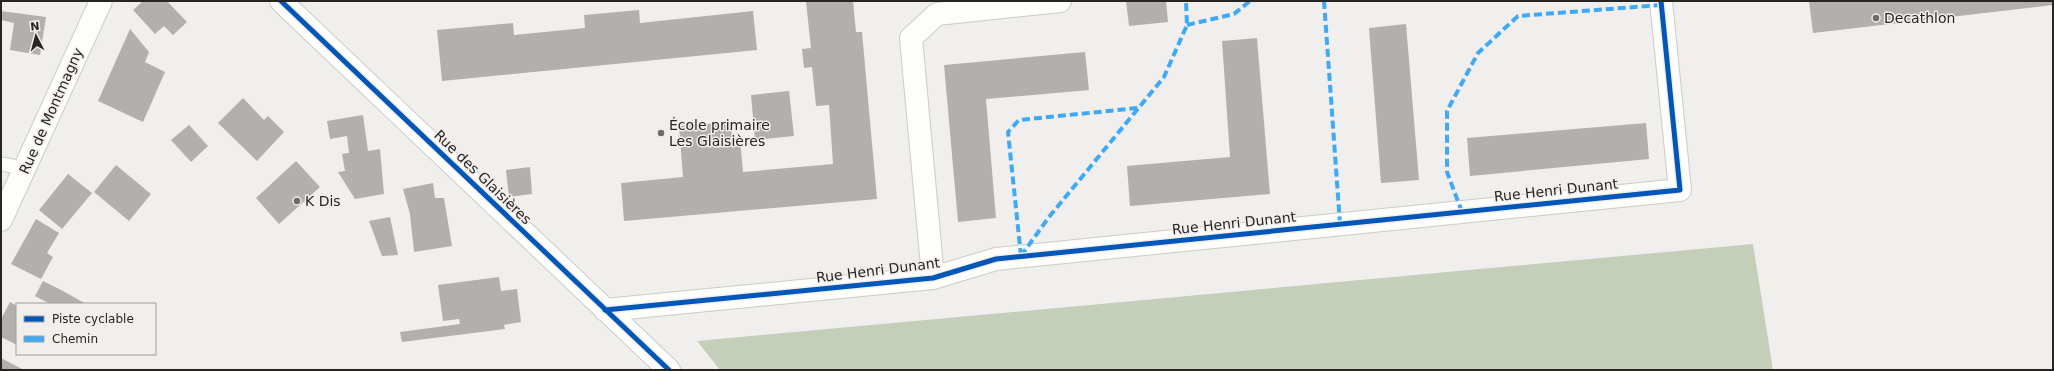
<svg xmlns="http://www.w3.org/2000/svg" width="2054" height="371" font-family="'DejaVu Sans',sans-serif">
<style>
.forest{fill:#c4cfb9}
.building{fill:#b1b0af}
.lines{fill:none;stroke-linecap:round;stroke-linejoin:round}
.lane-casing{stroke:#cccbc9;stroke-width:15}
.street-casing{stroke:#cccbc9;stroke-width:24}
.secondary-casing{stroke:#cccbc9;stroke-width:24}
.lane{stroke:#fdfdfc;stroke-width:13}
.street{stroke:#fdfdfc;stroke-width:22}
.secondary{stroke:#fdfdfc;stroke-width:22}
.quiet{stroke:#3fa9f5;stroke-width:4;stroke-dasharray:8 4;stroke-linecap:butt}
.cycleway-casing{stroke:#f2eeec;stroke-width:8}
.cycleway{stroke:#0057b8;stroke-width:5}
.poi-dot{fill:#6d6c6a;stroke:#f2eeec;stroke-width:1.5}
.labels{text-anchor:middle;stroke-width:3;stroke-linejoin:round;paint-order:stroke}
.poi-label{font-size:14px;fill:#262524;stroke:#f2eeec;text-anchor:start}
.street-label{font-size:14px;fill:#262524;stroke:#f2eeec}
</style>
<rect width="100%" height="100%" fill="#f1efed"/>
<polygon class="forest" points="1753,244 1773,370 720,370 697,341"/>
<g class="building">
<polygon points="143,1 167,1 187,22 173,35 164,26 155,34 133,10"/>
<polygon points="853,1 856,32 862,32 877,199 624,221 621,183 683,177 679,126 731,122 732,139 740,138 743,172 833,164 829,105 816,106 812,67 804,68 802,49 811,48 806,2"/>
<polygon points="1126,1 1166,1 1168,22 1129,26"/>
<polygon points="1809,1 2053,1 2053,5 1813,33"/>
<polygon points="639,10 640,23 753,11 757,50 442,81 437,30 513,23 514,35 585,28 584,15"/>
<polygon points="1,11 46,17 40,55 10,50 14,23 1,20"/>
<polygon points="1406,24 1419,180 1381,183 1369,28"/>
<polygon points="130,29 149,52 145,62 165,72 143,122 98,101"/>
<polygon points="1257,38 1270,194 1130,206 1127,166 1230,157 1222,41"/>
<polygon points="1085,52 1089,90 986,99 996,218 958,222 944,65"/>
<polygon points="789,91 794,136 755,140 751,95"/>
<polygon points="243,98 264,120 268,116 284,132 257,161 218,123"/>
<polygon points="363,115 368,151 380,149 384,194 355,199 338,172 345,171 342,154 349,153 347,136 330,139 327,121"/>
<polygon points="1646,123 1649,159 1470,176 1467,138"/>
<polygon points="189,125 208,146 191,162 171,140"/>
<polygon points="296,161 320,187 279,224 256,198"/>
<polygon points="116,165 151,194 129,221 94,192"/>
<polygon points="530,167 532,194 509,197 506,170"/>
<polygon points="68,174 92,193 62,229 39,210"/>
<polygon points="433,183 435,198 444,198 452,246 414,252 410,214 403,189"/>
<polygon points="390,217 398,255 382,256 369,221"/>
<polygon points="36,219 59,233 47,253 53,257 41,279 11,264"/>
<polygon points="499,277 501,291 517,289 521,322 504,325 505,329 402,342 400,332 460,324 459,319 443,321 438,285"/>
<polygon points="43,281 63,291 86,304 50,304 35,296"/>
<polygon points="10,302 17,306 17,345 1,337 1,319"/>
<polygon points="1,358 24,370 1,370"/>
</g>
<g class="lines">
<g class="lane-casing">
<polyline id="lane" points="1,164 25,168"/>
</g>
<g class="street-casing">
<g id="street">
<polyline points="281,1 669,370"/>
<polyline points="933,278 911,38 937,14 1060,1"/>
<polyline points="605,310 933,278 996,259 1680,190 1661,1"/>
</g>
</g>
<g class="secondary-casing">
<polyline id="secondary" points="1,220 101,1"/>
</g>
<use href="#lane" class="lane"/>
<use href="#street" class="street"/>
<use href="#secondary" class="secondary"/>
<g class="quiet">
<polyline points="1324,1 1340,224"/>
<polyline points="1187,25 1234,14 1250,1"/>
<polyline points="1462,212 1447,172 1447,111 1478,53 1518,16 1661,5"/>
<polyline points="1021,256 1049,217 1164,77 1187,25 1186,1"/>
<polyline points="1021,256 1008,132 1019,120 1138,108"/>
</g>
<g class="cycleway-casing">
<g id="cycleway">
<polyline points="281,1 669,370"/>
<polyline points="605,310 933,278 996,259 1680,190 1661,1"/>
</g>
</g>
<use href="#cycleway" class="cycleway"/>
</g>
<g class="poi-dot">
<circle cx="1876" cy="18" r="4"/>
<circle cx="661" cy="133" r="4"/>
<circle cx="297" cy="201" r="4"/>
</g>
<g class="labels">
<g class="poi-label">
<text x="1884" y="23">Decathlon</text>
<text x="669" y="130">École primaire<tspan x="669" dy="16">Les Glaisières</tspan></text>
<text x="305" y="206">K Dis</text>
</g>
<g class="street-label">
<text transform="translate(51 111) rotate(-66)" y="5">Rue de Montmagny</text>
<text transform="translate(483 177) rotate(44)" y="5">Rue des Glaisières</text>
<text transform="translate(1556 190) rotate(-6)" y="5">Rue Henri Dunant</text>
<text transform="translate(1234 223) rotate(-6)" y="5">Rue Henri Dunant</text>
<text transform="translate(878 270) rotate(-7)" y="5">Rue Henri Dunant</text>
</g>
</g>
<rect width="2054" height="371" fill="none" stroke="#262524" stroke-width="4"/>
<rect x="16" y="303" width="140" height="52" fill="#f2eeec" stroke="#a09e9c"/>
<rect x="24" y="316" width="20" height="6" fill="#0057b8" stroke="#a09e9c"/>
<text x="52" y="323" font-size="12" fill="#262524">Piste cyclable</text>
<rect x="24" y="336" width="20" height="6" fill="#3fa9f5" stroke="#a09e9c"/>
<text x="52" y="343" font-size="12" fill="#262524">Chemin</text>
<g transform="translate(36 36) rotate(354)" stroke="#f2eeec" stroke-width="3" paint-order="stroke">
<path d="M0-3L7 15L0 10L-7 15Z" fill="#262524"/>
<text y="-6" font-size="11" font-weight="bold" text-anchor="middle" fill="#262524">N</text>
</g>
</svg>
